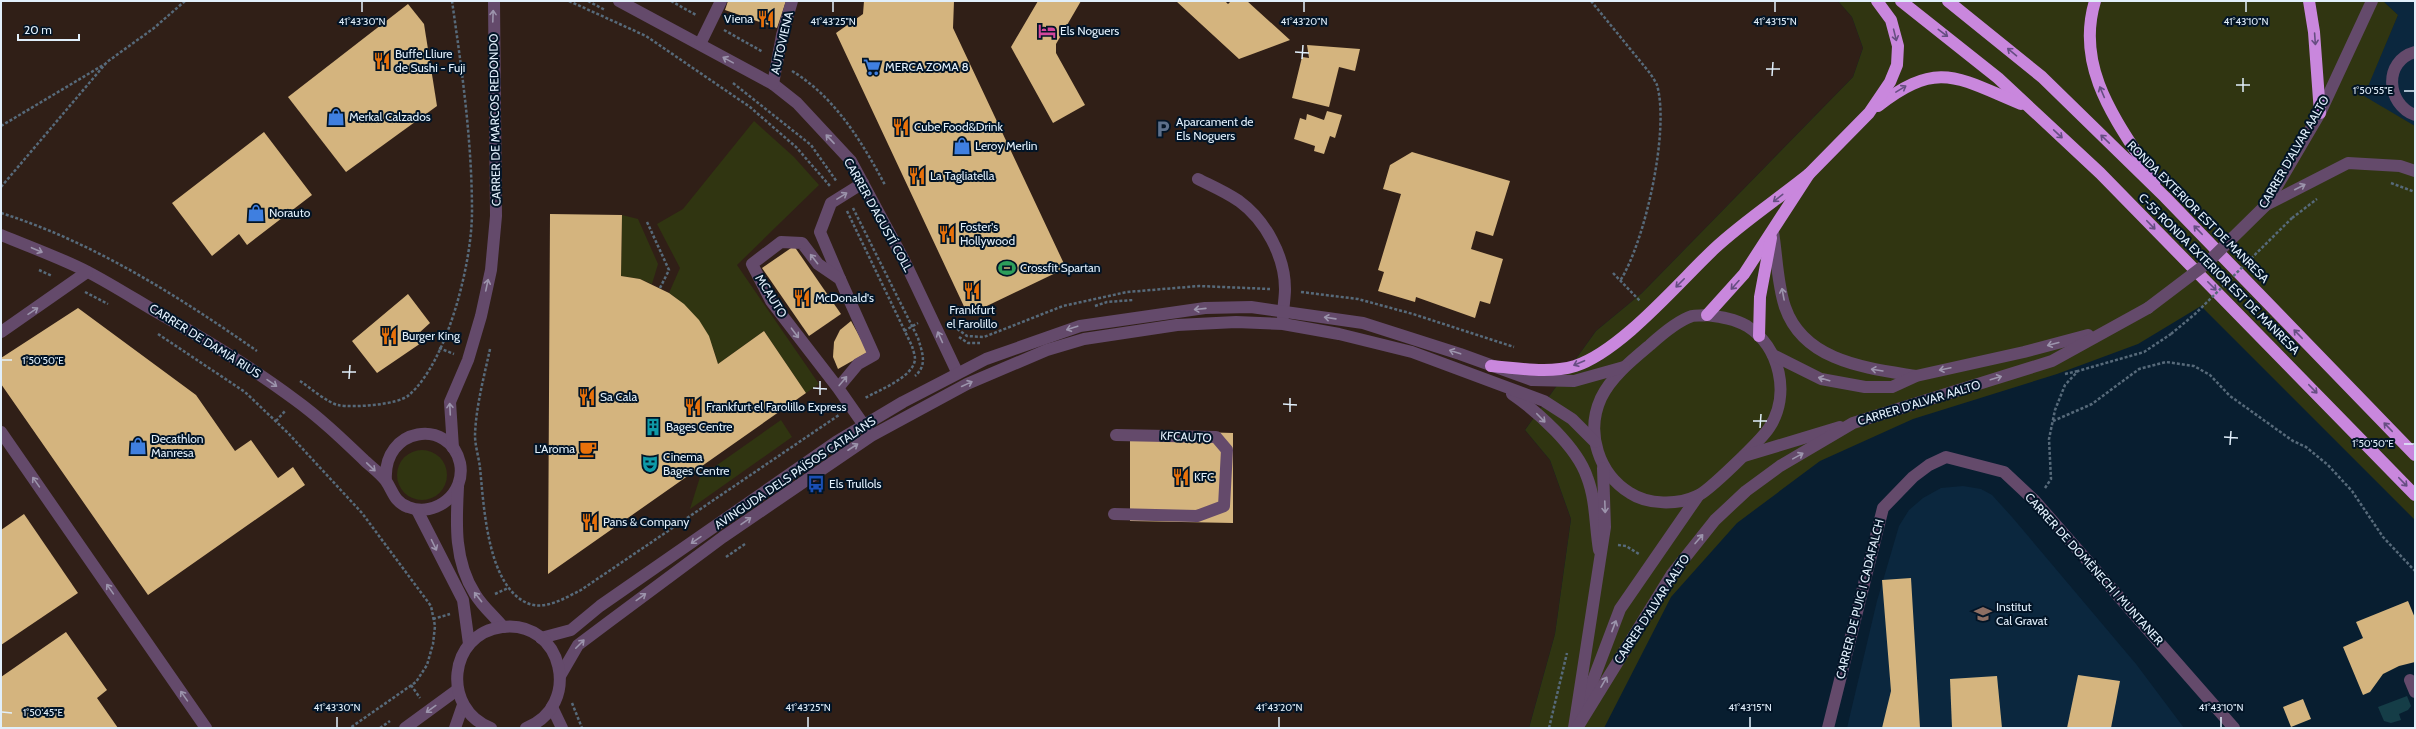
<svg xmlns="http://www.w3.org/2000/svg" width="2416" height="729" font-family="Cabin,sans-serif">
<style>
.commercial{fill:#301f17}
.built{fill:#0b273e}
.green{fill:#303511}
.water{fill:#153d47}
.building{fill:#d4b47e}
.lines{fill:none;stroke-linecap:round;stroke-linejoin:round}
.path{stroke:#576a7a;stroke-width:2.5;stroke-dasharray:3 2;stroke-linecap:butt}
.minor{stroke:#644a6b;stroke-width:12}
.highway{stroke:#c987dd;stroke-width:12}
.path-bridge{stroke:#576a7a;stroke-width:2.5;stroke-dasharray:3 2;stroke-linecap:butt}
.minor-bridge{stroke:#644a6b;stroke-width:12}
.oneway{stroke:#9c94ac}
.oneway2{stroke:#664e82}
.ticks{fill:none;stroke:#e1effb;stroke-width:1.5}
.labels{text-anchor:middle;stroke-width:4;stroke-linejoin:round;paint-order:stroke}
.poi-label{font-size:12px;fill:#e1effb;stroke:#021426;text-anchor:start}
.street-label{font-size:12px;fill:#e1effb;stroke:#021426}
.ticks-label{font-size:10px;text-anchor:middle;fill:#e1effb;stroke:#021426;stroke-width:4;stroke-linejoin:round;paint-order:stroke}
</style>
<rect width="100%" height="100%" fill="#081e30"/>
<polygon class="commercial" points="1,1 1838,1 1852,17 1863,48 1853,77 1642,293 1596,331 1525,430 1550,460 1571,519 1555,634 1529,728 1,728"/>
<g class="built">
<polygon points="2383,1 2415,1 2415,126 2363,97 2398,15"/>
<polygon points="1963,486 1981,489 1992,495 2012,517 2136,664 2184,728 1847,728 1877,601 1899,526 1909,510 1923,498 1941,488"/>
</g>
<g class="green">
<polygon points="1838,1 2383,1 2398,15 2364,96 2415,126 2415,520 2201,306 2138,344 2057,374 1913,419 1820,461 1737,523 1671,597 1604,728 1529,728 1555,634 1571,519 1550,460 1525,430 1596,331 1642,293 1853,77 1863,48 1852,17"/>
<path d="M754,121L794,157L819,185L737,265L819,384L806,393L764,331L718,364C710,333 696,312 669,293L680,268L657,224L683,209Z"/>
<polygon points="622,215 638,219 658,264 652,284 640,279 621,276"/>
<polygon points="781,420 792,437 690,509 700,477"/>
<circle cx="422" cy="475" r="25"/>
</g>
<polygon class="water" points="2407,696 2411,706 2408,710 2399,714 2401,720 2391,723 2384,721 2378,707"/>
<g class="building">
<polygon points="728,1 786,1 777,28 725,10"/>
<polygon points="864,1 954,1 953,28 1066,268 968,315 836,33 863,14"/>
<polygon points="1038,1 1081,1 1056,44 1056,53 1085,105 1053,123 1011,47"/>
<polygon points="1176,1 1225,1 1228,4 1231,1 1247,1 1290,40 1239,59"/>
<polygon points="408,4 424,24 437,106 346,172 288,97"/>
<polygon points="1307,45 1360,49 1355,71 1339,67 1329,107 1292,98 1302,57 1309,58"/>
<polygon points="1327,111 1342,115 1335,138 1330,136 1324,154 1314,151 1315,146 1294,139 1300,118 1306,120 1307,114 1324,120"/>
<polygon points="264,132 312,195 247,245 239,234 212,256 172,203"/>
<polygon points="1412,152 1510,181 1493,236 1476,231 1471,249 1503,259 1490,304 1480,301 1475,318 1416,297 1415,302 1378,291 1384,272 1378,270 1401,194 1383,189 1390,165"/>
<polygon points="550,214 622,215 621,276 640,279 669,293 684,304 699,320 709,336 718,364 764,331 806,393 548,574"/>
<polygon points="794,246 841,314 809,336 762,268"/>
<polygon points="408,294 430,323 419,333 424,341 377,373 352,341"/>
<polygon points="78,308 196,395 235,451 251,440 278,478 293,467 305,485 148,595 1,384 1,358"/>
<polygon points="851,321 868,352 838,369 833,357 834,342 840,330"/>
<polygon points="1130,430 1233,433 1233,523 1130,521"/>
<polygon points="24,514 78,593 1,645 1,530"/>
<polygon points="1911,578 1920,728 1882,728 1891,691 1882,580"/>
<polygon points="2408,601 2415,618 2415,662 2399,666 2383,674 2370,692 2363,695 2343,647 2363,638 2356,622"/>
<polygon points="66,632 107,690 97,698 118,728 1,728 1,677"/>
<polygon points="2078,675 2120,681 2111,728 2067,728"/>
<polygon points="1997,676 2002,728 1952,728 1950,679"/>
<polygon points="2303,699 2311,719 2291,727 2283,707"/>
</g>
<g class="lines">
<g class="path">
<polyline points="569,1 646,36 750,107 796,147 830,186"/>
<polyline points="588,1 605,10"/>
<polyline points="671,1 696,15"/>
<path d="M1591,1L1649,72C1652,76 1655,81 1657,85C1670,130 1645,242 1620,281"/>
<polyline points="724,30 763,52"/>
<path d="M792,71C835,97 862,142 885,185"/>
<polyline points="733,83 811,145 837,182"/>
<polyline points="1,126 105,64"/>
<polyline points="2391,183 2415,192"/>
<polyline points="1,187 107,62 154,28 185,1"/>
<path d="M853,208L918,338C922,352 928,365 915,376"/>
<path d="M847,211L912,346C913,350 915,355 915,359C914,377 879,390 865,398"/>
<path d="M1,213C93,242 178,296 257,351"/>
<polyline points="2292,218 2317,199"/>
<polyline points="647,222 669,270 660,288"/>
<polyline points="39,270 52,276"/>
<polyline points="1613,273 1640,301"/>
<polyline points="85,292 108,304"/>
<polyline points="1301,292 1358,299 1413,314 1514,347"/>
<polyline points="1095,306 1107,302 1134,300"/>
<polyline points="953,320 956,328 967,336 984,337 1063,306 1127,292 1199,286 1270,289"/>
<polyline points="904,331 918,323"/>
<polyline points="158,334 245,392 288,433 362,513 431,606 435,626 433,644 427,665 416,682 350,728"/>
<polyline points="959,337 968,343 980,343"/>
<polyline points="439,348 454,354"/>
<path d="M490,349C484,377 476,406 475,435C475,446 479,458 480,468C484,506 487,585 527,603C544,611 565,598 581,590L839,415"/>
<polyline points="2065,374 2078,371"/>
<path d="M300,381C309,387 328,403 338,405C353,408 398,405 409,395C448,361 472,262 472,212C472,141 462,71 452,1"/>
<polyline points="276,421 285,411"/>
<polyline points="2053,421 2092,404 2139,369 2166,362 2194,366 2210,375 2230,396 2293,441 2306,447 2328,465 2352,491 2383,537 2415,571"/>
<polyline points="2045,488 2051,479 2049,439 2055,410 2065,385 2078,371 2144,352 2171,334"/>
<polyline points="1618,545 1626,546 1639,554"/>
<polyline points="726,557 745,544"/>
<polyline points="495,594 508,588"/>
<polyline points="433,619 450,614"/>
<polyline points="411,685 420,698"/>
<polyline points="572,703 582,728"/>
<polyline points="380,728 390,721"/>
<polyline points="1549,728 1567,653"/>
</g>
<g class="minor">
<polyline points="619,1 773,84 797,103 851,161 905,262 957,372"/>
<polyline points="700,44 721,1"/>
<path d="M2415,52C2383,61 2386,104 2415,115"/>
<polyline points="773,84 782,35 792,1"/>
<path d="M1198,179C1212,186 1226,192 1239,201C1265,220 1285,256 1285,289C1285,298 1283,307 1283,317"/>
<polyline points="2266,205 2320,113 2372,1"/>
<polyline points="2266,205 2348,163 2400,166 2415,171"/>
<path d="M1773,232C1777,256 1777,283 1785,307C1804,362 1867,368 1916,376"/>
<path d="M1,235C30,247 61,258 88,272C111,284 133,298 155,311C203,338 250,366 294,399C319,417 341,438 363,459C370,466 380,473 386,481C393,491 394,502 408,507C436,518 466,493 460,463C450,418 382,426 386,481"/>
<polyline points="840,279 820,232 831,203 863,183"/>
<path d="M1707,315C1721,317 1735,319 1747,326C1780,347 1791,395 1769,428C1762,439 1708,492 1697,496C1678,505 1648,505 1630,493C1599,474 1585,433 1601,398C1611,377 1632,360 1650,345C1661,335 1677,321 1692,316C1696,315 1702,316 1707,315Z"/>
<polyline points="1,332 87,272"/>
<polyline points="1773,355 1821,379 1865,387 1892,387 1916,376 2024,352 2088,335"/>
<polyline points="838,388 771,301 752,264 781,242 802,243 818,264 840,279 874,355 858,364 838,388 868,431"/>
<path d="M1512,394C1538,412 1577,447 1587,477C1596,500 1595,526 1599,550"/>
<polyline points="1,432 206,728"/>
<polyline points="453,448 450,402 468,360 481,316 491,270 496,216 494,1"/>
<polyline points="1744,456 1840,427"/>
<path d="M458,487C456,524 454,561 475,594C482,606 494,616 503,627"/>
<polyline points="417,510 463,600 469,644"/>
<polyline points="1114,514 1197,516 1224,506 1227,450 1216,437 1116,435"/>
<polyline points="541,638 571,630 600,606 836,442 903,402 986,359 1080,326 1205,308 1251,307 1363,323 1460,354 1532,380 1574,381 1624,367"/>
<polyline points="560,676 578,645 610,621 723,537 871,436 967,384 1047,350 1084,339 1177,325 1236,322 1283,324 1339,334 1412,352 1544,401 1572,419 1595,442"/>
<polyline points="2410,680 2415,692"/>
<polyline points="1584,704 1620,609 1698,496"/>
<polyline points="552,707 562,728"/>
<polyline points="405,728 457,690"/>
<polyline points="455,728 463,705"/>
<path d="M491,728C441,709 448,634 502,627C563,619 583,706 526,728"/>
<polyline points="1574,728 1605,527 1603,468"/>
<polyline points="1577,728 1672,574 1715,520 1746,491 1780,466 1853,423 2052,361 2148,308"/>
<polyline points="1828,728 1883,508 1913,477 1929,465 1946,457 2004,472 2035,501 2234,728"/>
</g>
<g class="highway">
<polyline points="1901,1 1998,78 2100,173 2415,495"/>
<polyline points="1948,1 2042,77 2165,197 2415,455"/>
<path d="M2095,1C2074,71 2120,125 2155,181"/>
<polyline points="2309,1 2314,32 2320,113"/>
<path d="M1878,106C1938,59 1958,78 2021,104"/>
<polyline points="1707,315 1744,274 1809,174 1869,113 1890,82 1897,65 1898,46 1891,20 1877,1"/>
<polyline points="1759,336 1760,297 1771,238"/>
<path d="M1491,366C1519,368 1548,374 1575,366C1621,351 1678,283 1714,249C1743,222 1778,199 1809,174"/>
</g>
<polyline class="path-bridge" points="2171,334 2195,314 2292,218"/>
<polyline class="minor-bridge" points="2148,308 2206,264 2266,205"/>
</g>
<defs><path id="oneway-shaft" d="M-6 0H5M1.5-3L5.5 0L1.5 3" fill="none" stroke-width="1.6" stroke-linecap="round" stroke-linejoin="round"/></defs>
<g class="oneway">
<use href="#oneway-shaft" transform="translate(493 16) rotate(-88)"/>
<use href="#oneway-shaft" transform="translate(728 60) rotate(-151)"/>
<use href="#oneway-shaft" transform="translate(830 139) rotate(-133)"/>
<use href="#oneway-shaft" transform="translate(2300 187) rotate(-27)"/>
<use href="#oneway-shaft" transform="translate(842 196) rotate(-32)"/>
<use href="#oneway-shaft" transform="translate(37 250) rotate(23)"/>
<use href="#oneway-shaft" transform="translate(814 259) rotate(-128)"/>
<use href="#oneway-shaft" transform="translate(487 285) rotate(-78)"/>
<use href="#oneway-shaft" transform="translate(1783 294) rotate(-101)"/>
<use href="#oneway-shaft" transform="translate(1200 309) rotate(174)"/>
<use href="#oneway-shaft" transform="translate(33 311) rotate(-34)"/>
<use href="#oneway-shaft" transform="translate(1330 318) rotate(-172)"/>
<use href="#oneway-shaft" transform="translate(1072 328) rotate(162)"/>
<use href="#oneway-shaft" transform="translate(795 333) rotate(53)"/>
<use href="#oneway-shaft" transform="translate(940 337) rotate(-114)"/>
<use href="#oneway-shaft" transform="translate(2053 344) rotate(165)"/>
<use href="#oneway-shaft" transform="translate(1455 352) rotate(-162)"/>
<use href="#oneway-shaft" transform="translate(1945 369) rotate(168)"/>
<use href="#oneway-shaft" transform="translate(1877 370) rotate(-171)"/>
<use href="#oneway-shaft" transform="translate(1996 378) rotate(-17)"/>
<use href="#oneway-shaft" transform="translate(1824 379) rotate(-164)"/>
<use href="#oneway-shaft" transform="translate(843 381) rotate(-50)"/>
<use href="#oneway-shaft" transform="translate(272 383) rotate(35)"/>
<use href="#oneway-shaft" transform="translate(967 384) rotate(-25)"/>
<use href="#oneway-shaft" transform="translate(450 409) rotate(-93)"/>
<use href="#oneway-shaft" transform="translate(1541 418) rotate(46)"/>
<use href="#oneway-shaft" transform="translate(853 447) rotate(-33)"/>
<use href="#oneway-shaft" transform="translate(1798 456) rotate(-29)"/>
<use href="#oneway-shaft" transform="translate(371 467) rotate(44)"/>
<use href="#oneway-shaft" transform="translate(36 482) rotate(-125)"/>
<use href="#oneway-shaft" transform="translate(1605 507) rotate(88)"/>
<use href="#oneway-shaft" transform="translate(746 521) rotate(-35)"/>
<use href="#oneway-shaft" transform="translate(1699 539) rotate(-49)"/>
<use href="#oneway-shaft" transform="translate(696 540) rotate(145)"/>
<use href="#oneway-shaft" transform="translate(434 545) rotate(64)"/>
<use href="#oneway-shaft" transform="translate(110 589) rotate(-125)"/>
<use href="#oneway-shaft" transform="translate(478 597) rotate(-128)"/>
<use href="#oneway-shaft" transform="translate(641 597) rotate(-36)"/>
<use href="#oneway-shaft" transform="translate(1614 626) rotate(-69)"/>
<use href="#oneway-shaft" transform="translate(580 644) rotate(-45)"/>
<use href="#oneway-shaft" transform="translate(1604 682) rotate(-60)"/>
<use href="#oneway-shaft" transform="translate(184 696) rotate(-125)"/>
<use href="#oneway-shaft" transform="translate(431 709) rotate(144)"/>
</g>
<g class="oneway2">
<use href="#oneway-shaft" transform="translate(1943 33) rotate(37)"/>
<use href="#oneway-shaft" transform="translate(1895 35) rotate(76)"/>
<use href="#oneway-shaft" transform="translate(2315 39) rotate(86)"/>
<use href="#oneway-shaft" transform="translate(2012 52) rotate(-140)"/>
<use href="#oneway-shaft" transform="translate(1901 89) rotate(-31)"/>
<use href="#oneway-shaft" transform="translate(2102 92) rotate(-113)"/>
<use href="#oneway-shaft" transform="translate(2058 134) rotate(43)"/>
<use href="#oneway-shaft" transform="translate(2105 139) rotate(-136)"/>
<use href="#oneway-shaft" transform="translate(1778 198) rotate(142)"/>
<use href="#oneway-shaft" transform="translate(2151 225) rotate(46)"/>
<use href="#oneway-shaft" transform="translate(2198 230) rotate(-134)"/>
<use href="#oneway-shaft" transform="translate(1680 283) rotate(135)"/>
<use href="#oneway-shaft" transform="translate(1735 285) rotate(132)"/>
<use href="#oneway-shaft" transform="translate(2212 286) rotate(45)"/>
<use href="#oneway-shaft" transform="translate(2298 334) rotate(-134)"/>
<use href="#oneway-shaft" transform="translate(1579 363) rotate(157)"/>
<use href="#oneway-shaft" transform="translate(2313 389) rotate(46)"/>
<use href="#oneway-shaft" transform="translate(2388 427) rotate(-134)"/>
<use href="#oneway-shaft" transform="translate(2403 482) rotate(46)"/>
</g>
<path class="ticks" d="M362,12V2M833,12V2M1304,12V2M1775,12V2M2246,12V2M1295,52L1309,53M1302,59L1303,45M1766,69H1780M1772,76L1773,62M2236,85H2250M2404,91H2414M2243,92V78M2,360H12M342,372H356M349,379L350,365M813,388L827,389M820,395V381M1283,404L1297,405M1290,412V398M1753,421H1767M1760,428L1761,414M2224,437L2238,438M2404,444H2414M2230,445L2231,431M2,712L12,713M337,727V717M808,727V717M1279,727V717M1750,727V717M2221,727V717"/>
<defs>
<g id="restaurant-bare" transform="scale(1.38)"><path d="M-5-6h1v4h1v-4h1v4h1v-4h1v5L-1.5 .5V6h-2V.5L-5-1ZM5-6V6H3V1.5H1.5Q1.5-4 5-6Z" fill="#e8710a" stroke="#021426" stroke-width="2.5" paint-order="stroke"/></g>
<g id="hotel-bare" transform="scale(1.38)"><path d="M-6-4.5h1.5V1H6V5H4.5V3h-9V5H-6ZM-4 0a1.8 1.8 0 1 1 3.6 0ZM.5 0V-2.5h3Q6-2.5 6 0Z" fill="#d1479c" stroke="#021426" stroke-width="2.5" paint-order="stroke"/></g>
<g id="supermarket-bare" transform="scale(1.38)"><path d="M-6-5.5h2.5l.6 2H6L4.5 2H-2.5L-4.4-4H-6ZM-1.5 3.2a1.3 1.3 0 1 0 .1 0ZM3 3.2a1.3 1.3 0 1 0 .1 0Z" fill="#3f7fe0" stroke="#021426" stroke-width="2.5" paint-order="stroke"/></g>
<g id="shop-bare" transform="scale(1.38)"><path d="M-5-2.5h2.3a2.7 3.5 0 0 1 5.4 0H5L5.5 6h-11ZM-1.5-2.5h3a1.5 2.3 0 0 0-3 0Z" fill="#3f7fe0" stroke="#021426" stroke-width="2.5" paint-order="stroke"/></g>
<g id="parking-bare" transform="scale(1.38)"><path d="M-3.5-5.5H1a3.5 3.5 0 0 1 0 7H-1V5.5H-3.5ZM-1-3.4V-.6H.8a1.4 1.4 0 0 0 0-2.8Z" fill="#5c6f8a" stroke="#021426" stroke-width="2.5" paint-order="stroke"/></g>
<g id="stadium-bare" transform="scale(1.38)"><path d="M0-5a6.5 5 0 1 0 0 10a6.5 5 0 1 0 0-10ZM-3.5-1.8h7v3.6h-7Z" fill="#2e9e5b" stroke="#021426" stroke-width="2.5" paint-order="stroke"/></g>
<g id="building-bare" transform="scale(1.38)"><path d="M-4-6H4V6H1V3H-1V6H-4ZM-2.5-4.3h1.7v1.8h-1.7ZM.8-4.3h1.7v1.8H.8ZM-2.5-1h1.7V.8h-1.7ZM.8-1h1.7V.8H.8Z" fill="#0f9aa8" stroke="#021426" stroke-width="2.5" paint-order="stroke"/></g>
<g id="cafe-bare" transform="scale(1.38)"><path d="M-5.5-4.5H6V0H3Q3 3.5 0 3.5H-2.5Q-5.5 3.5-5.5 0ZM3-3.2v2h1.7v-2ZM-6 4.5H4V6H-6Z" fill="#e8710a" stroke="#021426" stroke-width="2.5" paint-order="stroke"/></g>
<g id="theatre-bare" transform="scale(1.38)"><path d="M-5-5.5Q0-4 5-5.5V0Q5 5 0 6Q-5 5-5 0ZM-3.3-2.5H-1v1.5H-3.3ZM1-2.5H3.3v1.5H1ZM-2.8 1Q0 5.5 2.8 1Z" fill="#0f9aa8" stroke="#021426" stroke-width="2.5" paint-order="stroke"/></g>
<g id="bus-bare" transform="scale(1.38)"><path d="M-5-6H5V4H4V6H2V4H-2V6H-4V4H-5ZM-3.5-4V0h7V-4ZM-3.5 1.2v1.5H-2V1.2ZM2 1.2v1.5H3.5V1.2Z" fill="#1a4fb4" stroke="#021426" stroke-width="2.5" paint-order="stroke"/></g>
<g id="school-bare" transform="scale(1.38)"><path d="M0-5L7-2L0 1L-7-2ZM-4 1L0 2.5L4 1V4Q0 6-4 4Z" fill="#8d6e63" stroke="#021426" stroke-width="2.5" paint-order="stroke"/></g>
</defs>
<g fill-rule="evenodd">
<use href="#restaurant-bare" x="766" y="19"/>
<use href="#hotel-bare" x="1047" y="31"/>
<use href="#restaurant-bare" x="382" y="61"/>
<use href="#supermarket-bare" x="872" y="67"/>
<use href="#shop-bare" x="336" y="117"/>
<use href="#restaurant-bare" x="901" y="127"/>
<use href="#parking-bare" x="1163" y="129"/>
<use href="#shop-bare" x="962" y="146"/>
<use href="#restaurant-bare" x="917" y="176"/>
<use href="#shop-bare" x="256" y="213"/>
<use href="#restaurant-bare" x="947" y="234"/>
<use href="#stadium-bare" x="1007" y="268"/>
<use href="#restaurant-bare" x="972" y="291"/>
<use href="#restaurant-bare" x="802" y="298"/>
<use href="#restaurant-bare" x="389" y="336"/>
<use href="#restaurant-bare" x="587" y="397"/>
<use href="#restaurant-bare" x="693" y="407"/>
<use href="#building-bare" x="653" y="427"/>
<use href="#shop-bare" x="138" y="446"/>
<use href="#cafe-bare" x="588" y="449"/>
<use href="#theatre-bare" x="650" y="464"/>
<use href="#restaurant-bare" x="1181" y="477"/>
<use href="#bus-bare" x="816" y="484"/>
<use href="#restaurant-bare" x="590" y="522"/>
<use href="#school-bare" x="1983" y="614"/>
</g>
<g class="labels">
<g class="poi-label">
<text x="753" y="23" text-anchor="end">Viena</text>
<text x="1060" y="35">Els Noguers</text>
<text x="395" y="58">Buffe Lliure<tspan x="395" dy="14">de Sushi - Fuji</tspan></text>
<text x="885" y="71">MERCA ZOMA 8</text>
<text x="349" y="121">Merkal Calzados</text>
<text x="1176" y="126">Aparcament de<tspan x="1176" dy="14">Els Noguers</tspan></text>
<text x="914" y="131">Cube Food&amp;Drink</text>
<text x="975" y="150">Leroy Merlin</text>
<text x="930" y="180">La Tagliatella</text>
<text x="269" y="217">Norauto</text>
<text x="960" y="231">Foster's<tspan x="960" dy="14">Hollywood</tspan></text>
<text x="1020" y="272">Crossfit Spartan</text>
<text x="815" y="302">McDonald's</text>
<text x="972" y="314" text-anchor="middle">Frankfurt<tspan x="972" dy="14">el Farolillo</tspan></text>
<text x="402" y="340">Burger King</text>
<text x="600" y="401">Sa Cala</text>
<text x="706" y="411">Frankfurt el Farolillo Express</text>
<text x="666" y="431">Bages Centre</text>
<text x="151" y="443">Decathlon<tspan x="151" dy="14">Manresa</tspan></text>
<text x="575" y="453" text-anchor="end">L'Aroma</text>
<text x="663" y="461">Cinema<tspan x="663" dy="14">Bages Centre</tspan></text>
<text x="1194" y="481">KFC</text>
<text x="829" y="488">Els Trullols</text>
<text x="603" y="526">Pans &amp; Company</text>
<text x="1996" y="611">Institut<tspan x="1996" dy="14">Cal Gravat</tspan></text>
</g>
<g class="street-label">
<text transform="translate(782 43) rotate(-77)" y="4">AUTOVIENA</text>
<text transform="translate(495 120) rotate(-91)" y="4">CARRER DE MARCOS REDONDO</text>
<text transform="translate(2294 152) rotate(-60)" y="4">CARRER D'ALVAR AALTO</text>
<text transform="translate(2198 212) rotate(45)" y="4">RONDA EXTERIOR EST DE MANRESA</text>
<text transform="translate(878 215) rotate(61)" y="4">CARRER D'AGUSTÍ COLL</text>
<text transform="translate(2219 274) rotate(45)" y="4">C-55 RONDA EXTERIOR EST DE MANRESA</text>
<text transform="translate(771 296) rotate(58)" y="4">MCAUTO</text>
<text transform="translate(205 341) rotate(32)" y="4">CARRER DE DAMIÀ RIUS</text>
<text transform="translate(1919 403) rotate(-17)" y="4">CARRER D'ALVAR AALTO</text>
<text transform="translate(1186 437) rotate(3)" y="4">KFCAUTO</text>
<text transform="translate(795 473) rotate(-34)" y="4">AVINGUDA DELS PAÏSOS CATALANS</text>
<text transform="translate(2094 569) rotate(48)" y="4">CARRER DE DOMÈNECH I MUNTANER</text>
<text transform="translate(1860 599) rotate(-76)" y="4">CARRER DE PUIG I CADAFALCH</text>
<text transform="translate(1652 609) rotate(-57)" y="4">CARRER D'ALVAR AALTO</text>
</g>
</g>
<g class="ticks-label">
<text x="362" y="25">41°43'30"N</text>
<text x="833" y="25">41°43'25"N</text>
<text x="1304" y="25">41°43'20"N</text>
<text x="1775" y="25">41°43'15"N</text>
<text x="2246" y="25">41°43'10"N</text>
<text x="2373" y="94">1°50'55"E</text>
<text x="43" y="364">1°50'50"E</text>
<text x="2373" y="447">1°50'50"E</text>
<text x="337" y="711">41°43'30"N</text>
<text x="808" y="711">41°43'25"N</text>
<text x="1279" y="711">41°43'20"N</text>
<text x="1750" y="711">41°43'15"N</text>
<text x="2221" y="711">41°43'10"N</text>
<text x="43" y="716">1°50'45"E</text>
</g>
<rect width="2416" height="729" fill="none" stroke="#e1effb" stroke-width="4"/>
<path d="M18 34v6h61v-6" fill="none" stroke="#e1effb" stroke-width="2"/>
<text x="24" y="34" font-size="12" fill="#e1effb" stroke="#021426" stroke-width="3" paint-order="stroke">20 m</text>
</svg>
